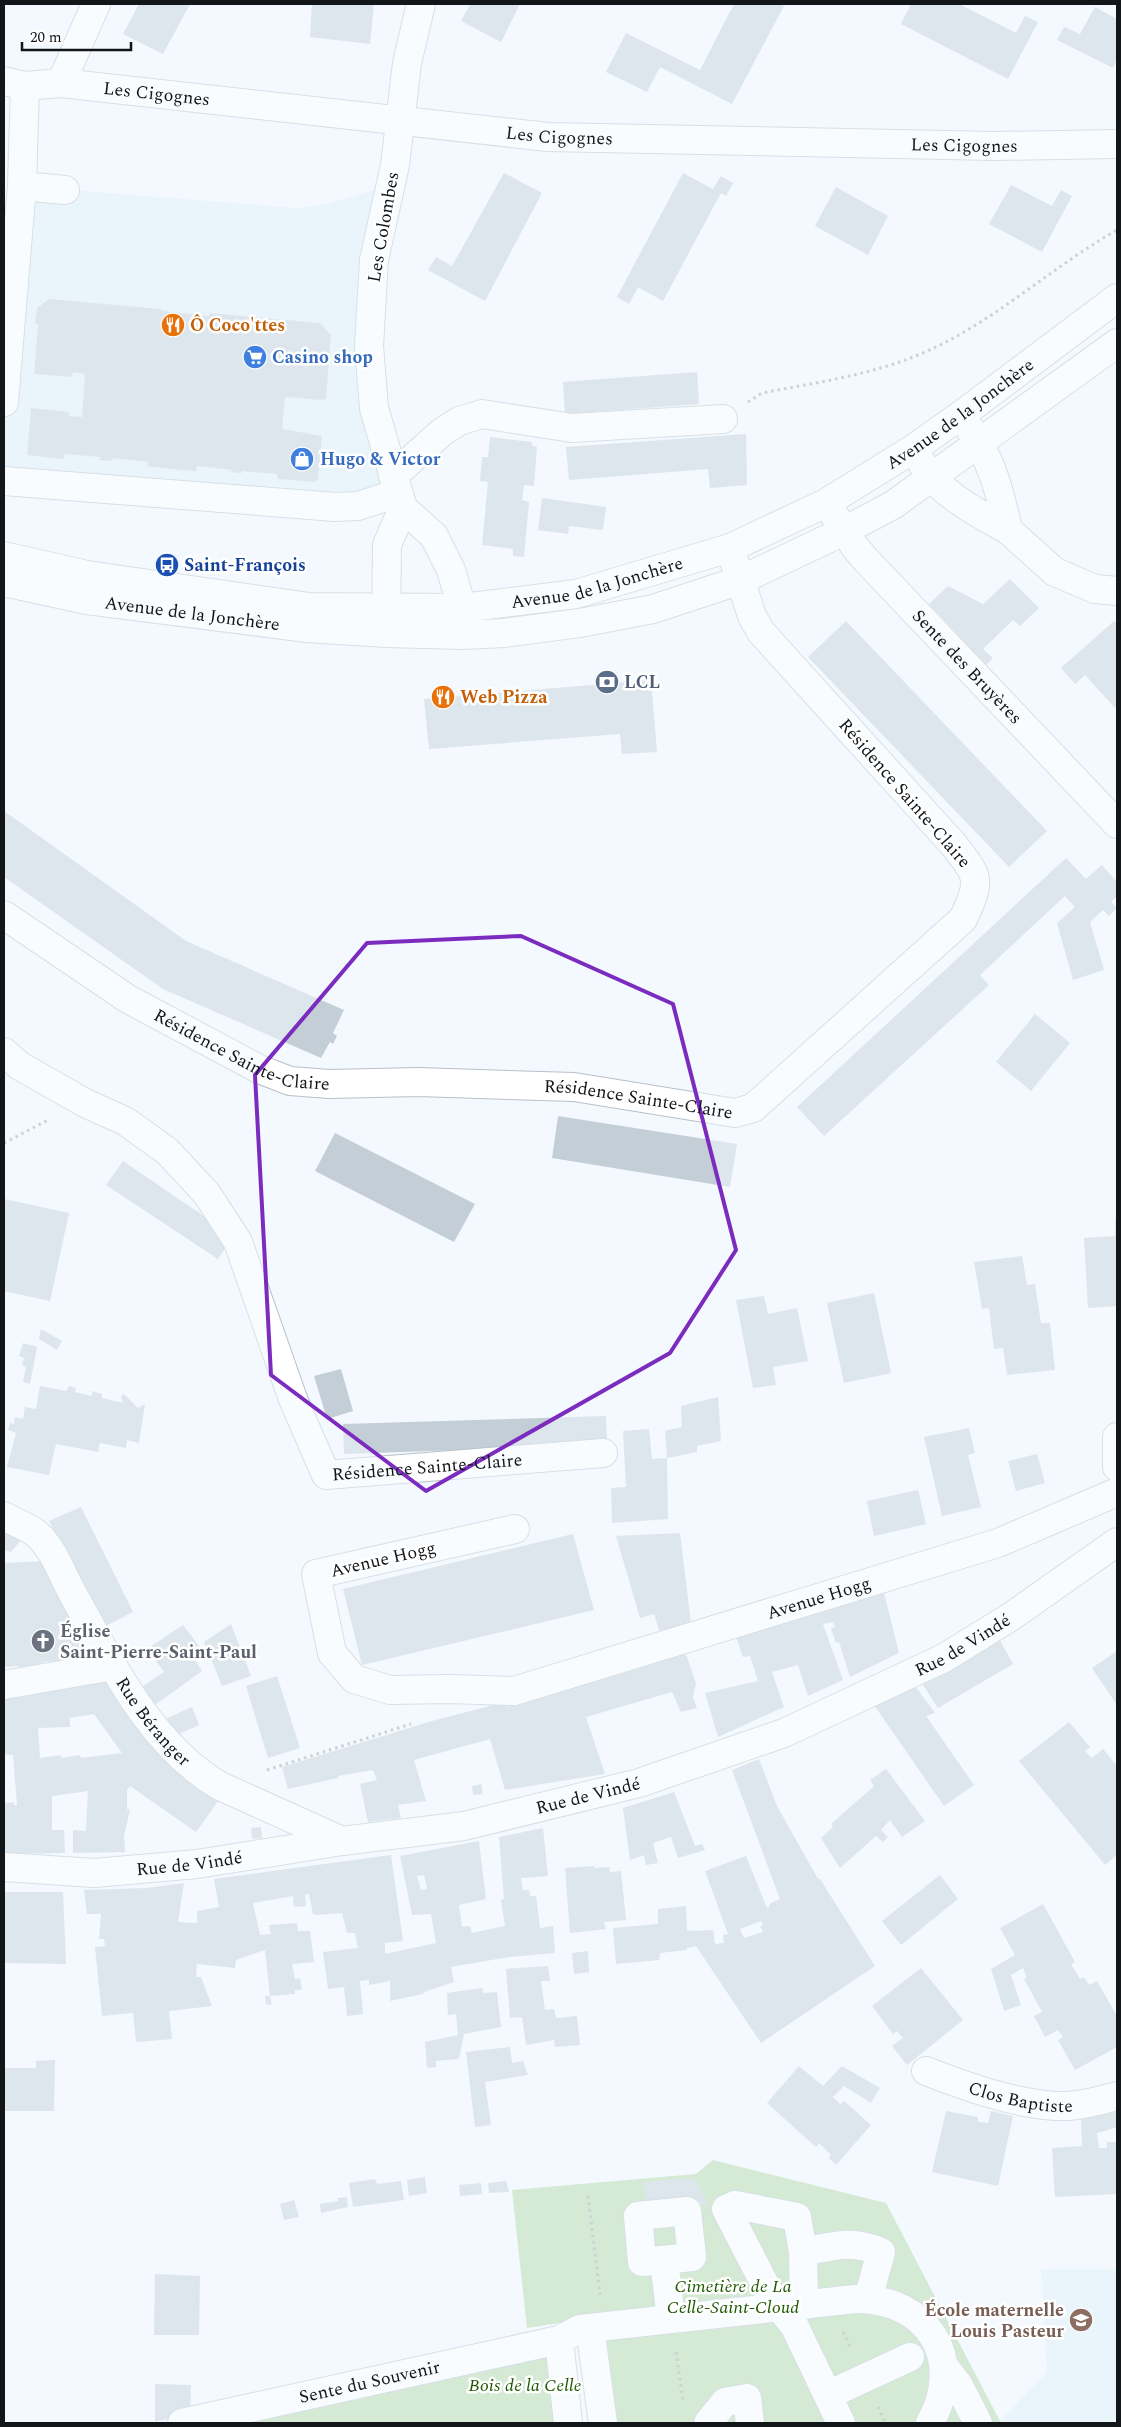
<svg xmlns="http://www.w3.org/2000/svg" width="1121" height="2427" font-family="Spectral,serif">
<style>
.built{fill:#e1eff9}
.green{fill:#afd7a2}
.building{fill:#c4ced7;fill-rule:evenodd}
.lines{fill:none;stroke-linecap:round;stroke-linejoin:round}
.minor-casing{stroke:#b7c1c9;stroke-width:30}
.path{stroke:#9ba1a5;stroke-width:3;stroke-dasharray:2.5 4;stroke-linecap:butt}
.minor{stroke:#fff;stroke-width:28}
.marked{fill:none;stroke:#7b2cbf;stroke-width:4;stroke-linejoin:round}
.labels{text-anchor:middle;stroke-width:5;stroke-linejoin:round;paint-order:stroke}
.street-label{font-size:18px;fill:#121619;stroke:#fff}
.food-label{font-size:18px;font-weight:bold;fill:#c56008;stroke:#fff;text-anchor:start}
.shop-label{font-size:18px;font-weight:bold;fill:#366cbe;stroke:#fff;text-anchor:start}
.transit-label{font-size:18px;font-weight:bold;fill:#164399;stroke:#fff;text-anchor:start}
.service-label{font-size:18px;font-weight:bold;fill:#4e5e75;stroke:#fff;text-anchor:start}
.worship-label{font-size:18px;font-weight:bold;fill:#5b616d;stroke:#fff;text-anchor:start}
.park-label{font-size:18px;font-style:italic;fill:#1f5902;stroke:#fff}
.education-label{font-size:18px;font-weight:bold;fill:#785e54;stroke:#fff;text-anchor:end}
</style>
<rect width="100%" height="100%" fill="#f3f9fe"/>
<g class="built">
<polygon points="390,185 369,346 398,493 358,506 4,481 4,402 22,186 297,208 327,204"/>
<polygon points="1041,2269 1117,2269 1117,2423 1001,2423 1000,2421 1047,2372"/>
</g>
<g class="green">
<polygon points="713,2160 886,2203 1001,2423 591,2423 578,2320 527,2328 512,2190 696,2174"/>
<polygon points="559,2340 568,2423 182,2423"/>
</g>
<g class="building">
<polygon points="139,4 190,4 163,54 123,34"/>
<polygon points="312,4 374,4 370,44 310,37"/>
<polygon points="470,4 520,4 501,42 461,21"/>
<polygon points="734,4 785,4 732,104 660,67 647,92 606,72 626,33 700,70"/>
<polygon points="911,4 959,4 1016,33 1025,16 1038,22 1008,79 901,24"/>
<polygon points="1095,7 1117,19 1117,59 1113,68 1057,40 1064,27 1080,34"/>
<polygon points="504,173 542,193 485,301 428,270 436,257 452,266"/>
<polygon points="683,173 713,189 721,176 733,183 726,196 721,193 663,301 638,287 629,304 617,297"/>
<polygon points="1011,185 1052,206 1061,190 1072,196 1042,252 989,224"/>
<polygon points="836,187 888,216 868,255 815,226"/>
<polygon points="49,299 161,309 163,311 209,316 210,313 320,323 331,335 326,399 321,400 285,397 282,429 322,436 318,480 314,482 278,479 277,474 243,471 241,473 231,472 232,470 197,466 196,471 172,469 147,466 148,462 113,458 111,461 99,460 100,457 65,454 63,459 27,455 31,408 69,412 69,416 82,417 85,374 73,372 72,377 34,374 38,325 35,323 37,308"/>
<polygon points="697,372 699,404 565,414 563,382"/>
<polygon points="746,434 747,485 710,488 708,469 569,480 566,447"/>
<polygon points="490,437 532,442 531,445 537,447 534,486 524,485 522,500 529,502 524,557 513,556 513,549 482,545 488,482 480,481 482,457 488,457"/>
<polygon points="542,498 606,507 603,530 569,526 568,534 538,530"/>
<polygon points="1010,579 1039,608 1020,626 1013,620 983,649 993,658 986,665 929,604 948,586 983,604"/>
<polygon points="846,621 1047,831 1009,867 808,657"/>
<polygon points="1114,621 1117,625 1117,705 1115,708 1085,675 1075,684 1061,668"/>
<polygon points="651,680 657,752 622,754 620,734 429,749 424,699"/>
<polygon points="4,811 186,941 344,1010 333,1033 337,1036 333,1044 330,1042 321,1058 163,989 4,877"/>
<polygon points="1066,858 1086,879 1102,865 1117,882 1117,896 1111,902 1117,908 1109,916 1103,910 1090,922 1104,970 1073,980 1057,923 1075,907 1065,896 980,975 989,985 824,1136 797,1107"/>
<polygon points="1035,1014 1070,1043 1031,1091 996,1062"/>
<polygon points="558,1116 737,1144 730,1187 552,1158"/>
<polygon points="335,1133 475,1204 454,1242 315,1171"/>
<polygon points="123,1161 233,1236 218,1259 106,1185"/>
<polygon points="4,1199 69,1213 50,1301 4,1291"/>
<polygon points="1117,1218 1117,1306 1088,1308 1084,1238 1115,1236 1115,1219"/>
<polygon points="1022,1256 1027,1285 1035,1284 1041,1323 1050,1323 1055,1370 1007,1375 1003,1348 994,1349 989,1308 982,1309 974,1262"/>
<polygon points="874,1293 891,1373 844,1383 827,1303"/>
<polygon points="764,1296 768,1314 797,1308 808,1361 773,1367 776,1385 753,1388 736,1300"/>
<polygon points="41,1329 62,1341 57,1350 39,1339"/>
<polygon points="23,1343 37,1347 30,1384 23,1382 26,1367 22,1365 24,1358 19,1356"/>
<polygon points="341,1369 353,1411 327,1419 314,1376"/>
<polygon points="40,1386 66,1391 69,1386 76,1388 75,1392 92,1396 92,1391 102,1394 102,1398 123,1403 121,1396 124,1394 138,1408 145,1404 139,1443 127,1440 126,1448 100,1443 98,1452 56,1444 49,1475 7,1467 16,1433 8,1430 10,1423 14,1424 15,1417 23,1419 25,1407 36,1409"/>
<polygon points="718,1397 721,1441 697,1446 697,1452 667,1458 665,1431 682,1427 681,1406"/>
<polygon points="606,1416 607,1445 344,1454 343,1424"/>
<polygon points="969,1428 975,1453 968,1455 981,1507 942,1516 924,1437"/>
<polygon points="649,1429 652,1459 667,1458 668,1519 612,1523 611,1488 626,1487 623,1431"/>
<polygon points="1037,1454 1045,1483 1016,1491 1008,1461"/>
<polygon points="918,1490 926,1524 874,1536 867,1501"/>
<polygon points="81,1507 133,1612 104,1627 49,1521"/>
<polygon points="4,1525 22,1539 11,1552 4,1550"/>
<polygon points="680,1533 691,1624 660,1633 654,1614 640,1618 616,1536"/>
<polygon points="573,1534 594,1610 362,1665 343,1589"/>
<polygon points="47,1561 81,1623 83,1659 42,1662 43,1667 24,1666 24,1669 20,1669 19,1666 4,1667 4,1563"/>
<polygon points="884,1593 899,1653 850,1677 839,1642 836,1643 831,1628 835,1627 833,1622 823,1624 843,1680 808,1696 798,1665 772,1672 784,1707 718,1737 705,1693 758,1681 750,1656 743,1657 736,1637"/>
<polygon points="231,1624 251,1676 222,1686 204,1642"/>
<polygon points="183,1625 199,1646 197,1647 202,1656 195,1660 202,1671 155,1705 143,1686 164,1672 147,1649"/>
<polygon points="998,1637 1013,1664 938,1708 921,1682"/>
<polygon points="1117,1651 1117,1705 1092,1668"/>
<polygon points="685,1652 696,1683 693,1698 697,1708 681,1712 672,1692 586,1717 605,1774 505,1790 490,1739 414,1760 426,1801 398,1805 401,1818 368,1822 360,1784 377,1780 373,1770 338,1776 338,1778 288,1789 282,1767 432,1721 505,1702 507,1707"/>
<polygon points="277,1676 300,1748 268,1758 246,1686"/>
<path d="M102,1677L155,1749L221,1797L196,1832L130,1786L127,1790V1809L130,1810L124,1836L125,1852L73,1853V1830L86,1831L88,1791L52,1796V1830H64L65,1853L4,1854V1803L14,1802V1805H17L13,1755L4,1754V1698L48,1687ZM94,1714L122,1753L81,1758L80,1755L61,1758V1755L40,1758L38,1728L70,1727V1718Z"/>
<polygon points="915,1686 935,1713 926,1716 974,1785 944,1806 874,1705"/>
<polygon points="192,1707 199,1725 179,1734 165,1719"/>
<polygon points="1069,1722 1090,1747 1085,1751 1092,1758 1103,1749 1117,1766 1117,1855 1105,1865 1019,1761"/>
<path d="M759,1759L777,1806L818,1879H820L875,1966L761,2043L696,1946L687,1948V1950L660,1953L659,1960L616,1964L613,1928L658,1924V1909L686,1906L687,1931L713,1930L715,1944L724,1943L723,1935L728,1934L705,1871L746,1856L767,1908L770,1906L769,1904L780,1899L732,1770ZM761,1921L763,1925L760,1926L763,1932L744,1938L740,1929Z"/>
<polygon points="886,1769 925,1821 902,1837 890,1820 881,1830 888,1837 883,1842 876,1836 840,1868 821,1838 833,1827 831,1824 874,1786 870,1780"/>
<polygon points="481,1784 483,1794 473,1795 472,1786"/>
<polygon points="674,1792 695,1846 702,1844 705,1850 678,1858 671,1837 653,1843 658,1863 646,1865 644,1855 630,1860 623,1808"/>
<polygon points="261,1827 262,1838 252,1839 251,1828"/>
<path d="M543,1828L548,1876L521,1878L523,1890H529L530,1896H536L540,1928L553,1926L555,1953L509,1957L451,1967L454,1982L424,1992L423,1994L390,2001V1981L369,1985V1980L360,1981L363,2014L347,2016L344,1987L328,1989L323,1952L358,1948L355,1933H347L342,1913L317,1915L313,1914L309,1894L305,1895L306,1906L294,1907L293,1896L253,1903L260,1935L271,1934L269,1925L297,1923L298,1931H310L314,1962L292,1964L295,1979L300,1978L302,1990H295V1994L270,1996L265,1950L236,1960L235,1968L197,1964L196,1977H201L212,2006L169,2011L172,2039L136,2042L133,2013L102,2016L95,1947L105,1946L104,1939H99L101,1914H87L84,1890L147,1888L184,1883L178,1922L197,1923V1911L219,1907L214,1879L391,1855L403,1941L385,1943V1954L436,1943L431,1914L412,1915L400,1856L479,1841L486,1899L459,1905L462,1927L470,1926L472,1933L505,1926L501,1900L504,1899L499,1837ZM424,1875L427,1889L421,1890L417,1876Z"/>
<polygon points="593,1866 595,1868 609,1867 610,1872 621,1871 626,1920 604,1922 606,1929 570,1933 565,1868"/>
<polygon points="940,1875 958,1899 901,1945 882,1921"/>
<polygon points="4,1892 63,1892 66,1964 4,1963"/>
<polygon points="1043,1904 1075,1962 1071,1964 1080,1979 1084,1977 1089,1985 1097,1981 1117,2016 1117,2047 1075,2070 1058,2040 1063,2037 1058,2030 1045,2037 1034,2016 1042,2012 1024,1979 1027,1978 1023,1968 1011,1975 1021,2005 1004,2011 991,1969 1015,1955 1000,1928"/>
<polygon points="588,1951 589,1972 574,1974 572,1953"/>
<polygon points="548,1966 550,1981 541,1981 545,2010 554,2009 556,2018 577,2016 580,2045 555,2047 554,2040 526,2045 522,2017 510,2018 506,1969"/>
<polygon points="921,1968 963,2020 907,2065 892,2046 903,2038 897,2031 893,2034 872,2006"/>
<polygon points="482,1988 483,1993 497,1992 501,2027 464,2034 459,2059 436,2061 436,2067 427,2068 425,2042 458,2035 456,2014 448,2015 447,1993"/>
<polygon points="265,1996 270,1996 272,2005 266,2004"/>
<polygon points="510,2047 512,2063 523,2061 528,2075 485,2082 491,2125 475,2127 466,2052"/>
<polygon points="55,2060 54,2111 4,2111 4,2068 36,2068 36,2061"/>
<polygon points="799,2066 823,2086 842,2066 880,2088 871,2103 844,2086 833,2097 840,2104 844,2101 871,2125 836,2165 829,2158 831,2155 819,2143 816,2147 767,2103"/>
<polygon points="1117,2110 1117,2127 1097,2133 1099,2148 1107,2148 1107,2142 1117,2142 1117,2194 1055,2197 1052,2148 1082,2146 1081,2119"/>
<polygon points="946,2111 978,2117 978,2122 988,2123 991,2111 1013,2116 998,2186 932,2172"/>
<polygon points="425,2177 427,2193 409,2196 407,2180"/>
<polygon points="695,2178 708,2205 671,2208 670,2199 645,2201 643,2182"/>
<polygon points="375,2179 377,2184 401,2181 404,2200 353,2207 349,2183"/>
<polygon points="506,2181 509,2192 489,2193 488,2183"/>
<polygon points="481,2183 482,2194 460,2196 459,2185"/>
<polygon points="347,2197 348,2207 321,2213 320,2204 338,2201 337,2198"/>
<polygon points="294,2200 299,2217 284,2220 280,2204"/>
<polygon points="155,2274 200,2276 199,2335 154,2335"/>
<polygon points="155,2384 191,2385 190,2416 155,2421"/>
</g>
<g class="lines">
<g class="minor-casing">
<g id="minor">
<polyline points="421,4 407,63 395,165 374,260 369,346 374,408 403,508 434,536 451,570 462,608 462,626"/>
<path id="s1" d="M4,81L25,86L61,83L548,137L995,146L1117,144"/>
<polyline points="61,83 96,4"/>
<polyline points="22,186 65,190"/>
<polyline points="4,402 22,186 25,86"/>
<path d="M922,463C941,495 976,512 1008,530C1000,492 992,461 970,429"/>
<polyline points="393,476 442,432 459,421 482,414 572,428 723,419"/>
<polyline points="4,481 335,507 358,506 398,493"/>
<path id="s2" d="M835,516L855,547L866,560L1117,824"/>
<polyline points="1008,530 1055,572 1095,589 1117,591"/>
<path id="s3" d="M4,556L87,575L309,607L462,608L576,594L730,548L826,503L913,449L961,415L1117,298"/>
<path id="s4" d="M4,582L87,600L307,628L386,633L463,635L504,633L580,623L653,609L741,580L844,531L893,505L1117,343"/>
<polyline points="386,626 387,545 403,508"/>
<path id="s5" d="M4,915L128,999L259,1069L290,1081L329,1084L418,1082L574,1087L735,1113L753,1108L963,919C982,879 979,877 953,844L761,632L752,616L730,548"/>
<path id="s6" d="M4,1052L20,1066L85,1103L125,1121L167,1151L207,1194L238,1242L293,1399L326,1475L603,1453"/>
<polyline points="1117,1437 1117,1467"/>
<path id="s7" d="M4,1516C14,1522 28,1527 37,1534C55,1551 62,1575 74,1596C112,1664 150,1745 220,1786L342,1841"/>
<path id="s8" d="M515,1529L316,1574L332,1653L354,1679L390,1690L448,1689L514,1691L998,1543L1117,1492"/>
<polyline points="4,1685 113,1666"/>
<path id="s9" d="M4,1867L94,1873L197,1864L342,1841L464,1826L639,1783L784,1733L944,1658L1012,1616L1117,1542"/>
<path id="s10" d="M926,2071C967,2087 1012,2103 1056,2106C1076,2107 1098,2101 1117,2096"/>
<polygon points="687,2211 692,2257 642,2262 638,2216"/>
<path d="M803,2252C833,2246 852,2239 881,2252L868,2299"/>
<polyline points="664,2260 671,2319"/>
<polyline points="804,2305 803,2252 797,2217 735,2205 726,2209 773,2300 794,2325 841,2423"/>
<polyline points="590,2328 603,2423"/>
<polyline points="559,2340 568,2423"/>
<polyline points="944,2366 958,2384 978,2423"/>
<polyline points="828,2395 910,2357"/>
<path id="s11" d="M182,2423L559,2340L580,2329L855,2299C928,2298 966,2359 930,2423"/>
<polyline points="708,2423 725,2402 747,2398 750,2423"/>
</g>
</g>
<g class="path">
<path d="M748,402L762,393C813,383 865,376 913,357C988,328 1048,269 1117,230"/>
<polyline points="4,1143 48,1120"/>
<polyline points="267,1770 411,1724"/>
<polyline points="588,2196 600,2295"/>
<polyline points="843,2332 851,2349"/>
<polyline points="676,2352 683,2400"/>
<polyline points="878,2407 886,2423"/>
</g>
<use href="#minor" class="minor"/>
</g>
<path d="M0 0H1121V2427H0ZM521,936L673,1004L736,1250L670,1353L426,1491L271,1375L255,1075L367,943Z" fill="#f3f9fe" fill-opacity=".55" fill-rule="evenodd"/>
<path class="marked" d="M521,936L673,1004L736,1250L670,1353L426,1491L271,1375L255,1075L367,943Z"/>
<defs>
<g id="restaurant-disc" transform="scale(1.25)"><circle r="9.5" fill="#e8710a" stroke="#fff"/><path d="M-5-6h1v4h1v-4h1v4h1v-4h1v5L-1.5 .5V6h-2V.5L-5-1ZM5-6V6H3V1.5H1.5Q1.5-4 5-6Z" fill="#fff"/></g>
<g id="supermarket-disc" transform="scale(1.25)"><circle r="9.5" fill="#3f7fe0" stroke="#fff"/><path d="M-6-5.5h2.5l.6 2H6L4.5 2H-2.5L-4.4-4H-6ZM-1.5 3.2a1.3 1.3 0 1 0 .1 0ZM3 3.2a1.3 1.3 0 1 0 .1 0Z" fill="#fff"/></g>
<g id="shop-disc" transform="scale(1.25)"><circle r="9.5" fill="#3f7fe0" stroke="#fff"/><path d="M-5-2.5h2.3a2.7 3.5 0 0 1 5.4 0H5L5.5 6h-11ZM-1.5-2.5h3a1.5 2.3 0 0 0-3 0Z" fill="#fff"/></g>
<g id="bus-disc" transform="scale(1.25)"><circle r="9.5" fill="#1a4fb4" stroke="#fff"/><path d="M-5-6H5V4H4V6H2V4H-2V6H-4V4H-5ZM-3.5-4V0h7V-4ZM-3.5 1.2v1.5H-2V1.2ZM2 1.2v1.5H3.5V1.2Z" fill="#fff"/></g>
<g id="bank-disc" transform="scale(1.25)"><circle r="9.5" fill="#5c6f8a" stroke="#fff"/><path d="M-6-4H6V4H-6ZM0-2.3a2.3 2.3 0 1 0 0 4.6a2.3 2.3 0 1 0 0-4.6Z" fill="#fff"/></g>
<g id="church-disc" transform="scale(1.25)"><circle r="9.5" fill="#6b7280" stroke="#fff"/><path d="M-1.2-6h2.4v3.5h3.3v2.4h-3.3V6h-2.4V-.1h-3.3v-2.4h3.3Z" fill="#fff"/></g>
<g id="school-disc" transform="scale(1.25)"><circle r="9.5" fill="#8d6e63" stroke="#fff"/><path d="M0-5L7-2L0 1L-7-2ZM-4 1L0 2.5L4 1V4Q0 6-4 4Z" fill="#fff"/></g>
</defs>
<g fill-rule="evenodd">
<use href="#restaurant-disc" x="173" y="325"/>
<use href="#supermarket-disc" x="255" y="357"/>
<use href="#shop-disc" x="302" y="459"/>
<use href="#bus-disc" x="167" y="565"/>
<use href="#bank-disc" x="607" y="682"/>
<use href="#restaurant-disc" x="443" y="697"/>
<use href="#church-disc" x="43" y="1641"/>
<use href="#school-disc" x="1081" y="2320"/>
</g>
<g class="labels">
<g class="street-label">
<text dy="6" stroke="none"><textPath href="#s1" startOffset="154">Les Cigognes</textPath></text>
<text dy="6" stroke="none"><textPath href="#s1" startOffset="559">Les Cigognes</textPath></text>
<text dy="6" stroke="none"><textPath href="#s1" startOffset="964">Les Cigognes</textPath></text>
<text transform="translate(383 227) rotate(-80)" y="6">Les Colombes</text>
<text dy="6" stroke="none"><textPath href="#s3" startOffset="1005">Avenue de la Jonchère</textPath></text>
<text dy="6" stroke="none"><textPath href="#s3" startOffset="600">Avenue de la Jonchère</textPath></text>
<text dy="6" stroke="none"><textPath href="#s4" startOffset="191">Avenue de la Jonchère</textPath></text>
<text dy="6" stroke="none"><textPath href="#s2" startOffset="201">Sente des Bruyères</textPath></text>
<text transform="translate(905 793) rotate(49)" y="6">Résidence Sainte-Claire</text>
<text dy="6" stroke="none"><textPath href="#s5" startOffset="276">Résidence Sainte-Claire</textPath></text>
<text dy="6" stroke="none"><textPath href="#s5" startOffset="681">Résidence Sainte-Claire</textPath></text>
<text dy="6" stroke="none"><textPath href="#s6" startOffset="658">Résidence Sainte-Claire</textPath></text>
<text transform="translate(383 1559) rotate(-13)" y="6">Avenue Hogg</text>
<text dy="6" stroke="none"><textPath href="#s8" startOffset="799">Avenue Hogg</textPath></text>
<text dy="6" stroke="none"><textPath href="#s9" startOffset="996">Rue de Vindé</textPath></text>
<text dy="6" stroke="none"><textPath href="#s7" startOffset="259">Rue Béranger</textPath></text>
<text dy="6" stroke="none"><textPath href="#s9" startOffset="591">Rue de Vindé</textPath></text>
<text dy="6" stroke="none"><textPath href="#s9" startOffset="186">Rue de Vindé</textPath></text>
<text dy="6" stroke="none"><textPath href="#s10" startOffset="99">Clos Baptiste</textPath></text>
<text dy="6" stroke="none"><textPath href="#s11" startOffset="192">Sente du Souvenir</textPath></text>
</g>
<g class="food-label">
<text x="190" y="331">Ô Coco'ttes</text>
<text x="460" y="703">Web Pizza</text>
</g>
<g class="shop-label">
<text x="272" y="363">Casino shop</text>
<text x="320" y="465">Hugo &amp; Victor</text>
</g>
<g class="transit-label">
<text x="184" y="571">Saint-François</text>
</g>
<g class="service-label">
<text x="624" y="688">LCL</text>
</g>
<g class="worship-label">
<text x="60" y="1637">Église<tspan x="60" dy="21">Saint-Pierre-Saint-Paul</tspan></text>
</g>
<g class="park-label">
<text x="733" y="2292">Cimetière de La<tspan x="733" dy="21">Celle-Saint-Cloud</tspan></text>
<text x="525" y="2391">Bois de la Celle</text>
</g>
<g class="education-label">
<text x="1064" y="2316">École maternelle<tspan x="1064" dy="21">Louis Pasteur</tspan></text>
</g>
</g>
<rect width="1121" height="2427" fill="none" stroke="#121619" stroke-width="10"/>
<path d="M22 42v8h109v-8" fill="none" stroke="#121619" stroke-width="2.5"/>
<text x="30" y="42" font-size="15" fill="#121619" stroke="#ffffff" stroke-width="4" paint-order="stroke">20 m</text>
</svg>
